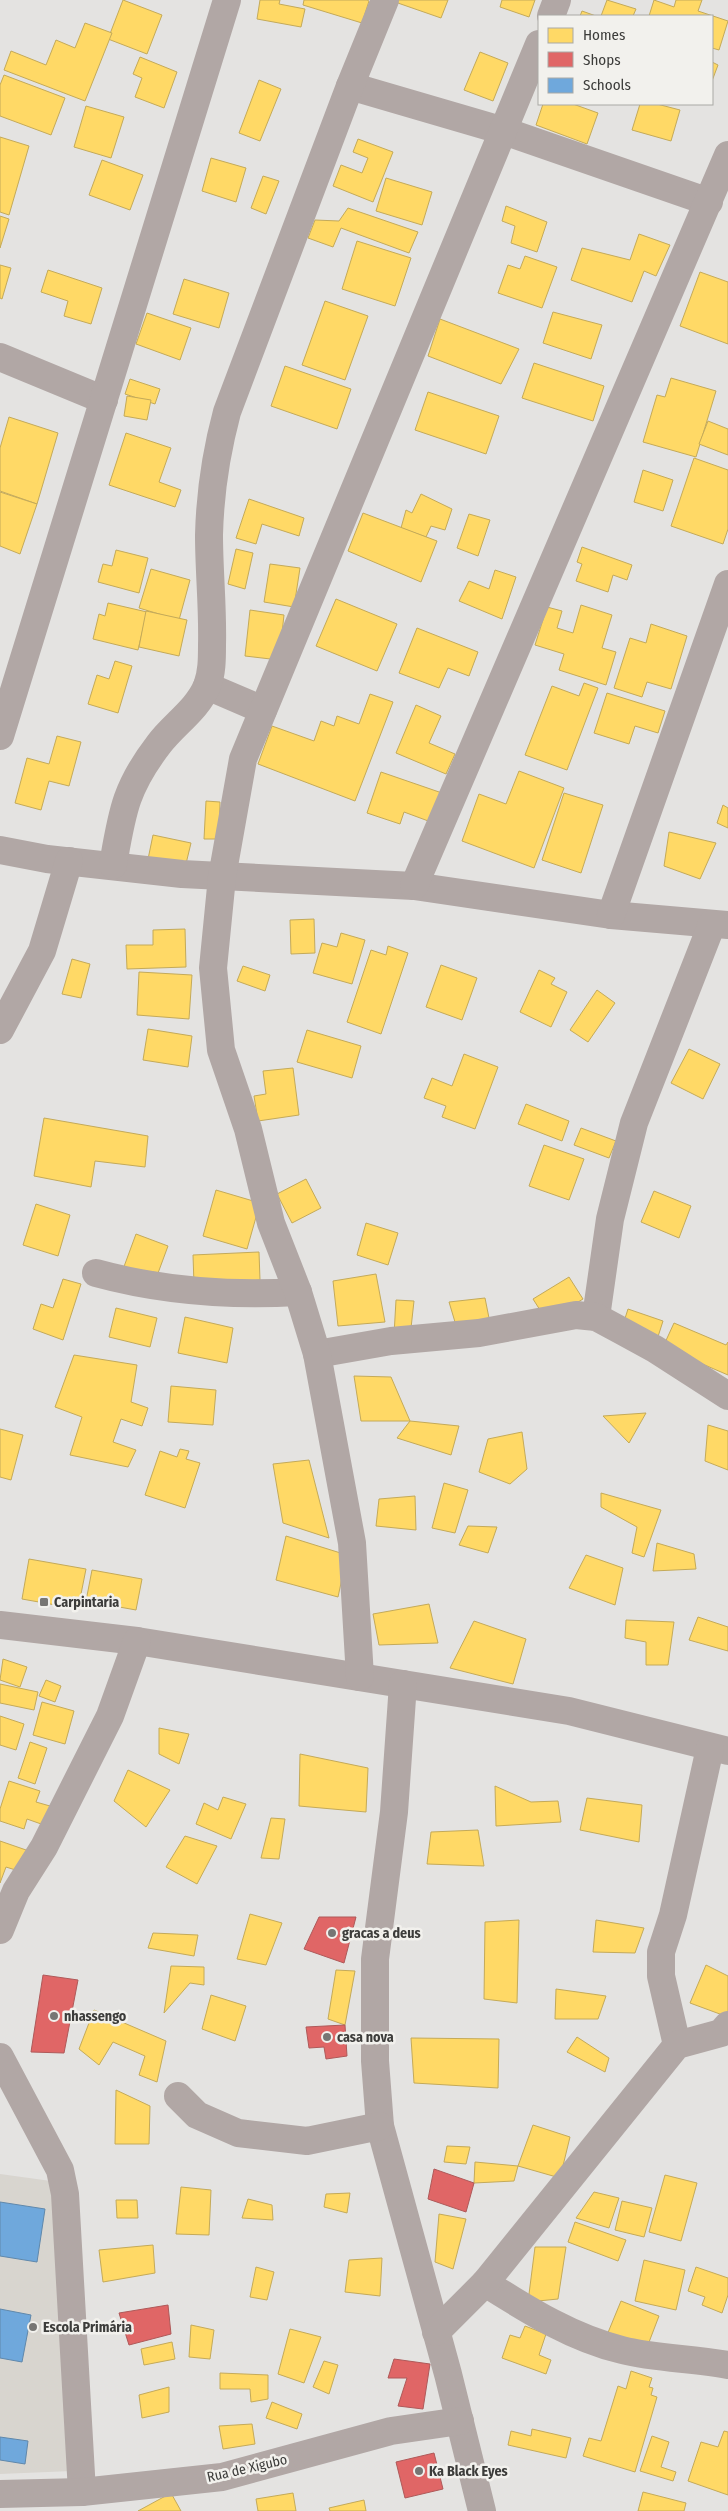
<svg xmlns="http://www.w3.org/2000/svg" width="728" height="2511" font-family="'Fira Sans Condensed',sans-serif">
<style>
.built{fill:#d8d5cf}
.homes{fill:#ffd966;stroke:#c4aa59}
.shops{fill:#e06666;stroke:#af5959}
.schools{fill:#6fa8dc;stroke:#6088ab}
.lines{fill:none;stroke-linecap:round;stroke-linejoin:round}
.minor{stroke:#b1a7a5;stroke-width:28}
.poi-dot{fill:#777674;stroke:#f2f1ed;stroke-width:2}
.labels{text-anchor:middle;stroke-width:5;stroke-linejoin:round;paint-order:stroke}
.poi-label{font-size:14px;font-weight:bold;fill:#3c3c3a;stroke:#f2f1ed;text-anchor:start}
.street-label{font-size:14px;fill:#3c3c3a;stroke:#f2f1ed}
</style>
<rect width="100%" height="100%" fill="#e4e3e1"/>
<polygon class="built" points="0,2174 58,2182 72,2471 0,2474"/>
<g class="homes">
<polygon points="123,0 162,15 147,54 108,39"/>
<polygon points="260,0 280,0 279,4 305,9 301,27 257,19"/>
<polygon points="304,0 367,0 369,1 362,23 303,5"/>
<polygon points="396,0 448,0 441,18 395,2"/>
<polygon points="502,0 535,0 529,17 500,7"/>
<polygon points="607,0 636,9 633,16 601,16"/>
<polygon points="654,0 674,7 676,0 702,0 698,11 728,21 719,50 712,48 712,16 649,16"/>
<polygon points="582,11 596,16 580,16"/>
<polygon points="85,23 112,33 85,101 4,70 11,51 46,65 56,40 75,48"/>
<polygon points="480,52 508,63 493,101 464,90"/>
<polygon points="140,57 177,72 164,108 135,97 142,78 133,74"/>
<polygon points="712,62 718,65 712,81"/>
<polygon points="4,75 65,98 51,135 0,116 0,85"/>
<polygon points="259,80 281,89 260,141 239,133"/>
<polygon points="543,104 573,104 598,113 587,144 536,125"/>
<polygon points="640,104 657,104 680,110 671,141 632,130"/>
<polygon points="86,106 124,117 111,158 74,147"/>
<polygon points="0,137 29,146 9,215 0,212"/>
<polygon points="358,139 393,152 373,202 333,186 341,165 362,173 368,158 353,152"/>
<polygon points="211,158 246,168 236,202 202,191"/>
<polygon points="102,160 143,175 130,210 89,195"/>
<polygon points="263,176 279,181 266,214 251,208"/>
<polygon points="386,178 432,192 422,225 376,211"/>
<polygon points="506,206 547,222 537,252 511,243 515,226 502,221"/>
<polygon points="348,208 418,232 409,253 341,228 333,247 308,238 315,220 339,221"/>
<polygon points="0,216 9,219 0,248"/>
<polygon points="639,234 670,245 656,276 644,271 632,302 571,280 582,248 630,260"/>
<polygon points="357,241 411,258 395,306 342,289"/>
<polygon points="525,256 557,267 542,308 498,293 508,265 520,269"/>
<polygon points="0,265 11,268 2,299 0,298"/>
<polygon points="48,270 102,288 91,324 64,316 68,301 41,292"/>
<polygon points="700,272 728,282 728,344 680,326"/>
<polygon points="184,279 229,293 219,328 173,314"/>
<polygon points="325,301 368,316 345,380 302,365"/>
<polygon points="553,312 602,325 591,359 543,343"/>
<polygon points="147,313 191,328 180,360 136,344"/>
<polygon points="440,319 519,349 501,384 428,356"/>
<polygon points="534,363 604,386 593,421 522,398"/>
<polygon points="285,366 351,389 337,429 271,406"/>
<polygon points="671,378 716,391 696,457 643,442 657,395 665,397"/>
<polygon points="130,379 160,389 155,404 125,394"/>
<polygon points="428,392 499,416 486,454 415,430"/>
<polygon points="127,396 151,400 147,420 124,416"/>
<polygon points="9,417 58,433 37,504 0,491 0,448"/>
<polygon points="708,421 728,429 728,455 699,444"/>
<polygon points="126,433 171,448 159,482 181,490 175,507 109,485"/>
<polygon points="694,458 728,470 728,529 723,544 671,526"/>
<polygon points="643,470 673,480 663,511 634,502"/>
<polygon points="0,492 37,504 20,554 0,546"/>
<polygon points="421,494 452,509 445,530 431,526 426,537 401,528 406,510 412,513"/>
<polygon points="249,499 304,518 299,536 262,524 256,544 236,538"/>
<polygon points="363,513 437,541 421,582 348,551"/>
<polygon points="469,514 490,520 478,556 457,548"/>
<polygon points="582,547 632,565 627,580 613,575 608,592 576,581 582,564 577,562"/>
<polygon points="236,549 253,553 245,589 228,584"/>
<polygon points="116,550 148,558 139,593 98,582 103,564 112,566"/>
<polygon points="270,564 300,568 294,607 264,602"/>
<polygon points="151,569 190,580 179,620 139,608"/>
<polygon points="495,570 516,577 502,619 459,601 469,581 489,589"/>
<polygon points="336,599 397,624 377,671 316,646"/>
<polygon points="108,603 147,612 138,650 93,639 99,614 105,616"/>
<polygon points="581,605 612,615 602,648 616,652 606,685 559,670 564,654 535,645 547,607 562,611 557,628 573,633"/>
<polygon points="250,610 284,615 279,660 245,656"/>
<polygon points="146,611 187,620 179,656 139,647"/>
<polygon points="651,624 687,636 671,689 647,682 642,697 614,688 630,638 646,643"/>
<polygon points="417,628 478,652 469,676 448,668 439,688 399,673"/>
<polygon points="115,661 132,666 118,713 88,704 97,675 109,679"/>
<polygon points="584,683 598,688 567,770 525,755 552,686 579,696"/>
<polygon points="607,693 665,711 658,733 635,726 629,744 594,733"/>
<polygon points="370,694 393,702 355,801 258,764 272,726 314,741 321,721 334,726 337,716 359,724"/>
<polygon points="416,705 441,716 429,743 455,754 446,774 396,753"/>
<polygon points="57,736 81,742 69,786 49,781 41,810 15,803 27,758 49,764"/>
<polygon points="519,771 564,788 534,868 462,841 479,794 506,804"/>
<polygon points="381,772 442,793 431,822 404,812 400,824 367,813"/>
<polygon points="564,793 603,805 581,873 542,860"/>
<polygon points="206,801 220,802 219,839 204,839"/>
<polygon points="723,805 728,808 728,828 717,823"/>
<polygon points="669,832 716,843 700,879 664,866"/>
<polygon points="153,835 191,843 184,872 147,864"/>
<polygon points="314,919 315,953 291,954 290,920"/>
<polygon points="185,929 186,967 127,969 126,945 153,945 153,930"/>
<polygon points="341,933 365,940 352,984 313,973 322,943 337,947"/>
<polygon points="388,946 408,953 381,1034 347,1022 371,950 386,955"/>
<polygon points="72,959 90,964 81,998 62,994"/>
<polygon points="441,965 477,978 462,1020 426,1007"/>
<polygon points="243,966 270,975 265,991 237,981"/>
<polygon points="539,970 555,978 551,984 567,992 551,1027 520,1012"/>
<polygon points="139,972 192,975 189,1019 137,1015"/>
<polygon points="597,990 615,1003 588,1042 570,1030"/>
<polygon points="148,1029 192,1036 188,1067 143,1060"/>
<polygon points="307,1030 361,1046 352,1078 297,1062"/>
<polygon points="689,1049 720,1064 703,1099 671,1083"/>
<polygon points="464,1054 498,1067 475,1129 442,1117 446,1106 424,1098 432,1078 452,1086"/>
<polygon points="293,1068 299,1115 258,1121 254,1096 266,1094 263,1071"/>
<polygon points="526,1104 569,1121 562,1141 518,1124"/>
<polygon points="44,1118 148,1136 145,1167 95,1161 91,1187 34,1176"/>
<polygon points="581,1128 616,1141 609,1158 574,1145"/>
<polygon points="544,1145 584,1159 569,1200 529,1186"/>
<polygon points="306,1179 321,1208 292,1223 277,1194"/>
<polygon points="216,1190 260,1203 247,1249 203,1236"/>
<polygon points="654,1191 691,1206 679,1238 641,1222"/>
<polygon points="36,1204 70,1215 58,1256 23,1245"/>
<polygon points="366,1223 398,1233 388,1265 357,1255"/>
<polygon points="136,1234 168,1246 154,1284 122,1272"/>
<polygon points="259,1252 260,1280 194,1284 193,1255"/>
<polygon points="376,1274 385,1322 338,1326 333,1281"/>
<polygon points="569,1277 583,1299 547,1321 533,1299"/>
<polygon points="63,1279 81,1284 63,1340 33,1329 41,1304 53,1308"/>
<polygon points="485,1298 491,1328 458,1332 449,1302"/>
<polygon points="396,1300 414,1301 410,1337 394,1335"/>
<polygon points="116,1308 157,1318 150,1347 109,1337"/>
<polygon points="628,1309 663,1321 655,1346 620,1334"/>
<polygon points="185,1317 233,1328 227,1363 178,1353"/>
<polygon points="674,1323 726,1345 728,1342 728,1375 663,1347"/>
<polygon points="74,1355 137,1365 131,1402 148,1408 142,1426 121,1419 113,1442 136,1450 128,1467 70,1455 82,1417 55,1407"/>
<polygon points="354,1376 391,1377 410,1421 361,1421"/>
<polygon points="171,1386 216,1390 213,1425 168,1422"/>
<polygon points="646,1413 629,1443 603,1416"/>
<polygon points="410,1421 459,1426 451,1455 397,1438"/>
<polygon points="708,1425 728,1431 728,1470 705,1461"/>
<polygon points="0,1429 23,1435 11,1480 0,1477"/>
<polygon points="522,1432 527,1469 510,1484 479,1472 488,1439"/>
<polygon points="180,1449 189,1451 186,1459 200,1463 185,1508 145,1495 160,1451 177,1457"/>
<polygon points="309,1460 329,1538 283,1523 273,1464"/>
<polygon points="444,1483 468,1490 455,1533 432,1528"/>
<polygon points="601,1493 661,1510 644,1557 632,1553 637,1527 601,1507"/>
<polygon points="415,1496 416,1530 376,1526 379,1499"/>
<polygon points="468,1526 497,1527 488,1553 459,1545"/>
<polygon points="286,1536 347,1555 338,1597 276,1580"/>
<polygon points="657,1543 694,1554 696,1569 653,1571"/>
<polygon points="586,1555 623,1568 615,1605 569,1588"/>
<polygon points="29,1559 86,1569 78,1609 22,1599"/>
<polygon points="92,1570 142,1579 136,1610 86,1601"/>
<polygon points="429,1604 438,1643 379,1645 373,1614"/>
<polygon points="698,1617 728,1627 728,1651 689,1640"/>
<polygon points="626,1620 674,1622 668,1665 646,1665 646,1642 625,1638"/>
<polygon points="474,1621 526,1639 513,1684 450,1668"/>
<polygon points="3,1659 27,1667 20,1687 0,1680"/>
<polygon points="46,1680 61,1686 55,1702 39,1696"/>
<polygon points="0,1684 38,1692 34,1710 0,1703"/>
<polygon points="42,1702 74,1711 65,1744 33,1735"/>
<polygon points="0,1716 24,1724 16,1750 0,1745"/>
<polygon points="159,1728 189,1734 179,1764 159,1754"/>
<polygon points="30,1742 47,1748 35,1784 18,1778"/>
<polygon points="300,1754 368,1768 366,1812 299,1806"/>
<polygon points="128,1770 170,1790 146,1827 114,1801"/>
<polygon points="9,1781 40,1791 36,1802 50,1806 44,1825 27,1819 24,1829 0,1821 0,1809"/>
<polygon points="495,1786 531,1802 558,1801 561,1822 496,1826"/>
<polygon points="223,1797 246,1804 231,1839 196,1824 204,1803 218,1810"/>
<polygon points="587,1798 642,1805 639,1842 580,1830"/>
<polygon points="271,1818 285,1819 279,1859 261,1858"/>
<polygon points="478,1830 484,1866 427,1864 431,1832"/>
<polygon points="185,1836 217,1846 197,1884 166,1867"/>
<polygon points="0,1841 29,1851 22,1872 6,1867 0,1883"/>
<polygon points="250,1914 282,1923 266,1965 237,1959"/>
<polygon points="519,1920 517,2003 484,1999 485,1922"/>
<polygon points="596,1920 644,1928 635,1953 593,1952"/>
<polygon points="153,1933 198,1935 194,1956 148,1948"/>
<polygon points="706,1965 728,1976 728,2017 690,2003"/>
<polygon points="171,1966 204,1967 204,1985 190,1983 164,2013"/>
<polygon points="336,1970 355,1971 345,2025 328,2019"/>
<polygon points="556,1989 606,1996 598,2019 555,2019"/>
<polygon points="211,1995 246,2006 235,2041 202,2029"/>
<polygon points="94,2010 166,2041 157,2082 139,2075 145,2056 113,2042 99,2065 79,2049"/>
<polygon points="577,2037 609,2058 605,2072 567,2052"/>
<polygon points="411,2038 499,2039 498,2088 414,2083"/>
<polygon points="116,2090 150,2106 149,2144 115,2144"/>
<polygon points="533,2125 570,2137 560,2178 518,2166"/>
<polygon points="447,2146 470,2147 466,2164 444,2162"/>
<polygon points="475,2162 518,2166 514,2181 474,2183"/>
<polygon points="665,2175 697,2183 681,2241 649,2232"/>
<polygon points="181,2187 211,2190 209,2235 176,2234"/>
<polygon points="594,2192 619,2198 609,2228 576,2218"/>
<polygon points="350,2193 347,2213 324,2207 326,2194"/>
<polygon points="248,2199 272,2205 273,2220 242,2218"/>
<polygon points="116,2200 137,2200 138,2218 117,2218"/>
<polygon points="622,2201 652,2208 644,2237 615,2230"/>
<polygon points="439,2214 466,2219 453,2269 435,2262"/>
<polygon points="575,2222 626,2240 618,2261 568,2242"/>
<polygon points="153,2245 155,2273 103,2282 99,2250"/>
<polygon points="535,2247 566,2247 558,2299 528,2302"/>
<polygon points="382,2258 380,2296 345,2292 349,2260"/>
<polygon points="644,2260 685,2270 676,2310 635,2301"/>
<polygon points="256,2267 274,2272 267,2300 250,2297"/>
<polygon points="696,2267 728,2278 728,2295 722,2313 702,2305 705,2297 688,2291"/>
<polygon points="621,2301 659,2316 646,2350 607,2335"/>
<polygon points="191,2325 214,2330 210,2359 189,2357"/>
<polygon points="525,2326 546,2334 539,2355 551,2360 546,2374 502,2358 510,2335 520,2338"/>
<polygon points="290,2329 321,2337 304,2383 278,2374"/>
<polygon points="172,2342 175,2359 144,2365 141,2349"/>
<polygon points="324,2361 338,2365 329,2394 313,2387"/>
<polygon points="631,2371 652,2378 649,2387 653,2388 651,2395 657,2397 635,2472 583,2456 589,2438 601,2441 618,2386 626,2389"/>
<polygon points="220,2373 268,2375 268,2399 251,2402 250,2389 220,2389"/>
<polygon points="169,2387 169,2412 142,2418 139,2395"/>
<polygon points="272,2402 302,2414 297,2429 266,2418"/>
<polygon points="252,2424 255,2444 223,2449 219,2426"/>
<polygon points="532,2429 571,2438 566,2458 508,2445 511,2431 531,2436"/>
<polygon points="724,2431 728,2432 728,2495 688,2481 701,2442 718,2447"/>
<polygon points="652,2436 669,2442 661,2467 676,2472 673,2481 640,2471"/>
<polygon points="643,2492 686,2503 684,2511 638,2511"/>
<polygon points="171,2493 181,2511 138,2511"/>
<polygon points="293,2493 296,2511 258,2511 256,2499"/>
<polygon points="364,2500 366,2511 330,2511 329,2508"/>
</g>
<g class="shops">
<polygon points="319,1917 356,1917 344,1963 304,1949"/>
<polygon points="43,1975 78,1980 64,2053 31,2052"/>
<polygon points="345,2025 347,2056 326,2059 324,2047 309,2048 306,2027"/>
<polygon points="434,2169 474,2183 466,2212 428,2199"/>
<polygon points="168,2305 171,2334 129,2345 119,2313"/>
<polygon points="394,2359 430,2364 423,2409 398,2406 407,2378 388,2378"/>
<polygon points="434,2453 443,2489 405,2498 396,2462"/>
</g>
<g class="schools">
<polygon points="0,2202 45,2209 37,2262 0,2256"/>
<polygon points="0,2309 31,2315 22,2362 0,2358"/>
<polygon points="0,2437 28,2441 25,2464 0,2460"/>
</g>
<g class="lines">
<g class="minor">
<polyline points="551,16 557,0"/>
<polyline points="350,86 504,131 709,202"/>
<polyline points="0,357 104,400"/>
<polyline points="207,686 263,710"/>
<polyline points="0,736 227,0"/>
<polyline points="0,850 47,859 182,874 414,886 611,915 728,925"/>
<path d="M113,865C122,813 125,788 159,744C174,724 197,710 207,686C212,673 212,659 212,645C213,608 209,572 209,535C210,494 216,453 227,412L350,86L385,0"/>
<polyline points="414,886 728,155"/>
<polyline points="611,915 728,584"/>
<polyline points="0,1030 42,951 69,861"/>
<path d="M96,1273C162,1291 229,1296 298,1292"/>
<polyline points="596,1317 610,1219 634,1123 712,924"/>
<polyline points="317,1354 391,1341 479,1333 576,1315 596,1317 622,1331 655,1349 728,1396"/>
<polyline points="0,1625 137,1641 569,1711 728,1751"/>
<polyline points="360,1677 352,1543 317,1354 298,1292 271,1223 248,1129 221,1050 213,968 222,877 243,759 539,44"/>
<polyline points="403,1684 394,1812 375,1959 375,2061 380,2126 448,2374 482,2511"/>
<polyline points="0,1930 16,1891 44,1847 110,1716 137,1641"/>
<polyline points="677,2045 661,1976 661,1952 673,1915 710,1748"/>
<polyline points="0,2057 60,2170 65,2194 82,2492"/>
<polyline points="178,2096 197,2115 238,2133 307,2141 380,2126"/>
<path d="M485,2283C528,2310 572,2338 622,2350C657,2359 693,2358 728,2365"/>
<polyline points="436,2332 485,2283 677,2045 721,2033 728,2025"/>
<polyline points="0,2494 82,2492 222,2477 391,2431 460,2421"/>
</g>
</g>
<g class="poi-dot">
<rect x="39" y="1597" width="10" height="10" rx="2.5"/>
<circle cx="332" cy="1933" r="5"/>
<circle cx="54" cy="2016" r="5"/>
<circle cx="327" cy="2037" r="5"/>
<circle cx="33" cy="2327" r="5"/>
<circle cx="419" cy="2471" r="5"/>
</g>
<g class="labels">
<g class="poi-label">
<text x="54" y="1607">Carpintaria</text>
<text x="342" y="1938">gracas a deus</text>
<text x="64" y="2021">nhassengo</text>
<text x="337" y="2042">casa nova</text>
<text x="43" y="2332">Escola Primária</text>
<text x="429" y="2476">Ka Black Eyes</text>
</g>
<g class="street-label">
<text transform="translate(247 2468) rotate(-13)" y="5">Rua de Xigubo</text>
</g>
</g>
<rect x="538" y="15" width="175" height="90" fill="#f2f1ed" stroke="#a9a9a5"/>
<rect x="548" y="28" width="25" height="15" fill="#ffd966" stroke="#a9a9a5"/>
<text x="583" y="40" font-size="15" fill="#3c3c3a">Homes</text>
<rect x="548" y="52" width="25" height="15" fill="#e06666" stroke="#a9a9a5"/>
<text x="583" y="65" font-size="15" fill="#3c3c3a">Shops</text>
<rect x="548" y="78" width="25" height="15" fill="#6fa8dc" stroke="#a9a9a5"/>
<text x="583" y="90" font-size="15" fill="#3c3c3a">Schools</text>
</svg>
